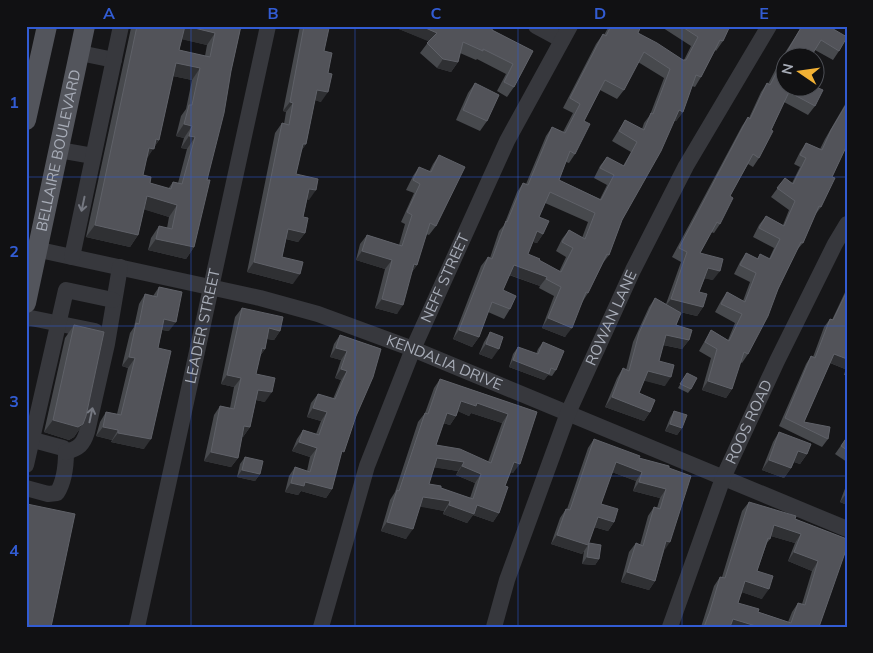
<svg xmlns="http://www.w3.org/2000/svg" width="873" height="653" font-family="Mulish,sans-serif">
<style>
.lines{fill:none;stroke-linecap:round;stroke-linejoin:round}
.minor{stroke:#37383d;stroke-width:16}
.major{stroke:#53555c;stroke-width:20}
.wall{fill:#47494d;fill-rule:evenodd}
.shaded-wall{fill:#2f3033}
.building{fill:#525359;stroke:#5f6168;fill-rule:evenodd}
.oneway{stroke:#757881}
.grid{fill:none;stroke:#325cd3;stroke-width:1;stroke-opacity:0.55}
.labels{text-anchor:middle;stroke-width:4;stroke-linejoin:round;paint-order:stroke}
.street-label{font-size:15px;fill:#a8adb8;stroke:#111113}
.neatline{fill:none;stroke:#325cd3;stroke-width:2}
.grid-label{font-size:16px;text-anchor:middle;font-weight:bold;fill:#325cd3}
</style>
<rect width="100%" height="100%" fill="#161618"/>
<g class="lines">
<g class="minor">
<polyline points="536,26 562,40"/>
<polyline points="80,53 114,60"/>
<polyline points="59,150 93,156"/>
<path id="s1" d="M26,247L260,298L318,314L413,349L847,529"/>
<polyline points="72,257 121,26"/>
<polyline points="26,317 95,331"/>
<path d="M26,438L63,448L66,452C66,465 64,482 57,493L48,494L26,488"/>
<path d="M66,452C79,448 83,445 87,432L107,344L120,267"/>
<polyline points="26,465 66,290 113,300"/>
<path id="s2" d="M137,627L268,26"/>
<path id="s3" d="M321,627L367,466L413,349L507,141L570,26"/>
<path id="s4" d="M494,627L507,580L568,413L633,270L686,166L769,26"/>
<path id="s5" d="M670,627L723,478L777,361L835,244L847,224"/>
</g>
<g class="major">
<polyline points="26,120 47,26"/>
<path id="s6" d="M26,303L85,26"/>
</g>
</g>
<g class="wall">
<path d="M130,26H241L207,180L194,247L186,259L148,250L151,238L159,226L167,228L169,217L144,209L138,235L130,247L86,237L131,28ZM182,39L207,45L205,56L179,50ZM173,76L192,80L186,109L181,116L176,136L184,138L181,148L187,149L178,183L173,182L168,189L150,183L143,175L146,159L159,140Z"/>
<polygon points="300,26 319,26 324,51 321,102 315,100 306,144 301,151 296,174 309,200 307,199 303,217 305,233 298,242 286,239 282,257 293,284 247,272 275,133 282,123 284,124 286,112 283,111"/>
<polygon points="382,26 492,30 533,51 514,87 507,97 497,91 506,74 477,59 476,60 460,53 458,62 451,72 437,68 420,53 429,41 394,27 393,29"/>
<path d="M609,26H641L638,33L683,60H684L691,46L660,26H730L723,41L716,51L715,50L701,77L695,87L692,86L683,112L676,121L674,120L622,220L609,255L603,263L588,293L583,301L565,337L542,328L554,296L539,288L540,286L509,275L503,290L510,309L504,319L488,312L479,337L472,347L453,339L481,266L488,257L490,258L499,231L504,225L517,192L523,183L526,184L546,136L552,127L563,132L573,113L563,108L596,44L603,34L604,35ZM638,62L664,78L650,115L644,123L642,129L625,120L612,141L631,152L623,166L607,157L600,166L594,178L607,185L600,199L559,180L566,162L569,163L575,154L584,121L600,90L617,99L624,90ZM545,203L588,222L582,238L569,230L562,239L556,251L566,257L559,272L528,254L533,242L537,243L543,234L539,217Z"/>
<polygon points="802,26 828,26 839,51 833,60 815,50 786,58 815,106 808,115 784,102 759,158 753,167 748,164 730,196 720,224 714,233 711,232 700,253 713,280 705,278 699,292 703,307 697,316 680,312 676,325 689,340 682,349 663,345 659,361 665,386 644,380 639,393 650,412 644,421 605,407 617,378 623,368 626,370 633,342 649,307 655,298 666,304 681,262 672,257 742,126 748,117 749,118 761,92 767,83 768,84 781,59"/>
<polygon points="475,83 487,121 480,131 456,120 468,93"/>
<polygon points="847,101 847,145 832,177 821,207 815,215 803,243 796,251 748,354 742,363 740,362 732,389 726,398 702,390 711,358 699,351 711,330 728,340 735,323 715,312 721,301 727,292 743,301 750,282 734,274 740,262 746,253 757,259 760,254 769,259 774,248 753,237 759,225 766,216 783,225 789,210 771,197 785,178 792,183 800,167 794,164 800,152 806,143 820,149 825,139"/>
<polygon points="439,155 436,226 429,235 426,234 417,265 412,272 397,314 375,308 385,269 356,260 360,244 367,235 399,245 405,224 401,222 414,193 406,190 413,176 419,167 429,172 433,164"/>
<polygon points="159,287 169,331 162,330 158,348 144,449 111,442 112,440 96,436 100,422 106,412 117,414 128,368 122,366 130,333 134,327 139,304 145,294 153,296"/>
<polygon points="847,288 847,375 844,375 846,368 845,369 830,363 804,422 828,439 822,447 779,426 806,364 811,356 813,357 824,327 830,319 832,320"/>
<polygon points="242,308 280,331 274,340 267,339 265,349 260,356 256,374 265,402 256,400 250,427 243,437 242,436 238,458 231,467 204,461 214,415 220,406 230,408 234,387 221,384 235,317"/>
<polygon points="74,325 83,424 74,437 69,440 44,432 65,338"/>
<polygon points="490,332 492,359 479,354 484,342"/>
<polygon points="340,335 381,349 340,457 332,489 326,498 301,491 298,495 285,492 289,476 295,467 307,471 310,457 292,451 297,439 303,430 316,434 321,421 307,417 311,403 318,394 333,399 341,380 335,378 341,360 330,357 334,344"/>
<polygon points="543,342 556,370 552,376 548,375 544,380 509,367 513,354 518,347 536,354 538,349"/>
<polygon points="687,373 691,389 688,393 678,388"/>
<path d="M440,379L537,412L513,473L511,472L505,486L499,513L493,522L473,515L467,523L443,514L444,511L420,506L406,539L381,531L390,500L395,492L418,422L425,413L434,388ZM458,411L469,416L471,413L502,423L488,462L436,445L443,423L450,425L456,416ZM434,467L458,471L456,475L475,483L470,498L429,484Z"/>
<polygon points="674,411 682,428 677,435 665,431 670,418"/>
<polygon points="779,432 807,454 800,464 794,462 791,468 784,478 762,470 773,442"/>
<polygon points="847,437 847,462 835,454"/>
<polygon points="594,439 639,458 669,466 664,551 655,581 649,590 621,582 629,552 636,543 640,545 648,516 654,507 657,508 660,498 633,491 636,481 612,472 601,504 614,522 608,531 594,527 589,543 599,559 595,565 582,564 584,551 582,554 551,544 560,518 566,509 567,509 588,448"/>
<polygon points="245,457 260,474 255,481 237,477 240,464"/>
<polygon points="847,483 847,505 840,502"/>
<path d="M749,502L795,519L847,539L819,627H701L714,586L720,577H722L742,511ZM771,536L795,543L788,561L812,571L802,604L798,603L792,612L788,622L758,612L738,603L742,592L762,599L757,571L767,543L770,539Z"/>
</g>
<g class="shaded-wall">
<polygon points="184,26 215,33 207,45 176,38"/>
<polygon points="382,26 421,26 437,33 430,42 394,27 393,29"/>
<polygon points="443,59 458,62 451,72 437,68"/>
<polygon points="176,63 200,68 192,80 168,75"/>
<polygon points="317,90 328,92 321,102 311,99"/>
<polygon points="290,102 293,103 286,112 283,111"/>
<polygon points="679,110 683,112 676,121 672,119"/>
<polygon points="184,124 192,126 184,138 176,136"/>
<polygon points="189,136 195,137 187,149 181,148"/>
<polygon points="156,139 159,140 146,160 149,148"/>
<polygon points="303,144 306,144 299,154"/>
<polygon points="309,189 316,190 309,200 303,198"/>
<polygon points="147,196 177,205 169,217 139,208"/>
<polygon points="95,225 138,235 130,247 86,237"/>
<polygon points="288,229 305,233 298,242 282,238"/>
<polygon points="537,231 543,234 537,243 530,241"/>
<polygon points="156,239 194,247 186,259 148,250"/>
<polygon points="362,251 392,260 385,269 356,260"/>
<polygon points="254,262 300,274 293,284 247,272"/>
<polygon points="414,264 417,265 410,274"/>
<polygon points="514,265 547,277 540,286 507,274"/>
<polygon points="708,268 720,271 713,280 702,278"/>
<polygon points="382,299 403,305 397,314 375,308"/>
<polygon points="671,299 703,307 697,316 664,308"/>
<polygon points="548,318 572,328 565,337 542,328"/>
<polygon points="164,319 176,322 169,331 157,329"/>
<polygon points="269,328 280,331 274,340 263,338"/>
<polygon points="459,330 479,337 472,347 453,339"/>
<polygon points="666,335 689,340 682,349 659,344"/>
<polygon points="486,344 499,349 492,359 479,354"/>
<polygon points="262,348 265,349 258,358"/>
<polygon points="336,348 347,351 341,360 330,357"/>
<polygon points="834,354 847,359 847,366 845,369 828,362"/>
<polygon points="129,357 135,358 128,368 122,366"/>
<polygon points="513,360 549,374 544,380 509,367"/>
<polygon points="341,369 347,371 341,380 335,378"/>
<polygon points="648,371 671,377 665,386 641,380"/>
<polygon points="227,375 241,378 234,387 221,384"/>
<polygon points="708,381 732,389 726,398 702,390"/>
<polygon points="258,390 272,392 265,402 252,399"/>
<polygon points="612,397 650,412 644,421 605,407"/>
<polygon points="461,401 477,403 508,414 502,423 471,413 469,416 455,410"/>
<polygon points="313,408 327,412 321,421 307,417"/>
<polygon points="447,413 456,416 450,425 440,422"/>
<polygon points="53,420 83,424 74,437 69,440 44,432"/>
<polygon points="670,424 682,428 677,435 665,431"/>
<polygon points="244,426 250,427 243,437 238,435"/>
<polygon points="103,427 118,430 112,440 96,436"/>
<polygon points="118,433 151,439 144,449 111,442"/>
<polygon points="299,442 317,448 310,457 292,451"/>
<polygon points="798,451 807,454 800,464 791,461"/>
<polygon points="211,452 238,458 231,467 204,461"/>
<polygon points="437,458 464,462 458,471 431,467"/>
<polygon points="769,460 791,468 784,478 762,470"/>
<polygon points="514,462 520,464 513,473 508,471"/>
<polygon points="616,462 642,472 636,481 609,471"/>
<polygon points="462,466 481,474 475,483 456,475"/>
<polygon points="242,470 260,474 255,481 237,477"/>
<polygon points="305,482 332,489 326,498 301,491 298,495 285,492 291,483"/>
<polygon points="639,482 666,489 660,498 633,491"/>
<polygon points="846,494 847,495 847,505 840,502"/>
<polygon points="423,497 450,501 444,511 416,506"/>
<polygon points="449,505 477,505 499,513 493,522 473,515 467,523 443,514"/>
<polygon points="598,517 614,522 608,531 591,526"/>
<polygon points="387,522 413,529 406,539 381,531"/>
<polygon points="774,525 801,534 795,543 767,535"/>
<polygon points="557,535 588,545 582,554 551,544"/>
<polygon points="666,541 670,542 664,551 660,550"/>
<polygon points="794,552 818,561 812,571 788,561"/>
<polygon points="587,557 599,559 595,565 582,564"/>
<polygon points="627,572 655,581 649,590 621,582"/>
<polygon points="745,581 769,589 762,599 738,591"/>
<polygon points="733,619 759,627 728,627"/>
</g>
<g class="building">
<path d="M137,26H185L179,50L210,57L215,33L186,26H241L231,71L224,113L207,180H210L194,247L156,239L159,226L172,229L177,205L147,196L138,235L95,225ZM176,63L200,68L192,105H189L184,124L192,126L189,136L195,137L182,184L173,182L171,189L150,183L151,177L143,175L149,148L154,149L156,139L159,140Z"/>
<polygon points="304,26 319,26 329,28 324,51 332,53 328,73 332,74 328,92 317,90 306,144 303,144 296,174 318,179 316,190 309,189 303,217 308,218 305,233 288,229 282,257 303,262 300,274 254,262 282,123 289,125 293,103 290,102"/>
<polygon points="421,26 493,26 493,27 492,30 533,51 514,87 504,82 513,64 483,49 483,51 463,42 458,62 443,59 427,43 437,33"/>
<path d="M611,26H641L638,33L657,43L683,60H686L698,37L681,26H730L723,41L720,40L701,77L696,75L683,112L679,110L661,151L622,220L609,255L607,254L588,293L586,292L572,328L548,318L561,287L546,279L547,277L514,265L503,290L516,296L510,309L492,302L479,337L459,330L488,257L492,259L506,221L507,222L523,183L528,185L552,127L565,133L580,104L570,98L603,34L606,36ZM644,52L670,69L653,114L651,113L644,130L625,120L619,131L637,142L624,166L607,157L600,168L614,175L601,200L559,180L570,151L575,154L590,124L584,121L605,80L624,90ZM550,192L595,213L585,239L569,230L562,242L573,248L561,272L539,260L540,259L528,254L537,231L543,234L549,221L539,217Z"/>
<polygon points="802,26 828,26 847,37 839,51 821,40 810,58 786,58 786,88 816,88 816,87 823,90 815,106 789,92 771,130 773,131 759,158 753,154 730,196 733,198 720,224 717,222 700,253 723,259 720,271 708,268 699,292 707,294 703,307 671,299 687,252 679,248 748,117 750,119 767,83 770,85 788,50"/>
<polygon points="475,83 499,95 487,121 463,110"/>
<polygon points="847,103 847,145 832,177 835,178 821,207 819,206 803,243 801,242 778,289 768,316 748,354 744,352 732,389 708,381 717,349 705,342 711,330 729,341 742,314 721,304 727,292 745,302 756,273 740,265 746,253 758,259 760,254 770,259 780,239 759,228 766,216 784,226 795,201 777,188 785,178 793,184 806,158 800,155 806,143 822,150 831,130"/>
<polygon points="439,155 465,167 436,226 430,223 417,265 414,264 403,305 382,299 392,260 362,251 367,235 402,246 412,215 407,212 420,184 413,180 419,167 431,172"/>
<polygon points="159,287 182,292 176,322 164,319 158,348 171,351 151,439 118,433 118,430 103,427 106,412 121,415 135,358 129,357 136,323 139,324 145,294 157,297"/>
<polygon points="847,291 847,359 834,354 804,422 830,427 828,439 785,418 811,356 815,358 830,319 833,320"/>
<polygon points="655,298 681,313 676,325 692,330 689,340 666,335 659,361 674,365 671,377 648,371 639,393 655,400 650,412 612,397 623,368 629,371 639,333"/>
<polygon points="242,308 283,317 280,331 269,328 265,349 262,348 256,374 275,378 272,392 258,390 250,427 244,426 238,458 211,452 220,406 234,409 241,378 227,375"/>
<polygon points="74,325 104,332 86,416 83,424 78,427 53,420"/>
<polygon points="490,332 503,337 499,349 486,344"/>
<polygon points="340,335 381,349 373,377 356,416 344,452 342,451 332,489 305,482 304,486 291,483 295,467 310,472 317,448 299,442 303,430 319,435 327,412 313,408 318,394 335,399 347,371 341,369 347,351 336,348"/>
<polygon points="543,342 564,351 556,370 551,368 549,374 513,360 518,347 538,354"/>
<polygon points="687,373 697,378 691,389 680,384"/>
<path d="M440,379L537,412L520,464L514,462L505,486L508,487L499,513L477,505L474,514L449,505L450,501L423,497L413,529L387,522L397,490L399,491L425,413L428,414ZM461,401L476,406L477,403L508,414L491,463L460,449L436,445L447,413L456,416ZM437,458L464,462L462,466L481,474L473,499L441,488V486L429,484Z"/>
<polygon points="674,411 687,415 682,428 670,424"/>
<polygon points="779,432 811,444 807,454 798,451 791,468 769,460"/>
<polygon points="847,437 847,450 841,446"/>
<polygon points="594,439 640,456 639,458 669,466 669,468 691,476 670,542 666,541 655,581 627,572 636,543 643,546 654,507 660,509 666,489 639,482 642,472 616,462 601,504 618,509 614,522 598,517 588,545 557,535 566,509 570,510"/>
<polygon points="245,457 263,461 260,474 242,470"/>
<path d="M749,502L796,516L795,519L847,539V547L819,627H759L733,619L730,627H704L710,611L720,577L725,578ZM774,525L801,534L794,552L818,561L805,605L798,603L791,623L758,612L759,609L738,603L745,581L769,589L773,576L757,571L768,538L770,539Z"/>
<polygon points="27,504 75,514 51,627 26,627"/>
<polygon points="589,543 601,545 599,559 587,557"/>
</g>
<defs><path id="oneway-shaft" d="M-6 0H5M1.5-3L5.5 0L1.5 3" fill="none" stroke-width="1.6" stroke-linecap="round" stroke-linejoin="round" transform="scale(1.25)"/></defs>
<g class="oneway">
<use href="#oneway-shaft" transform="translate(83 204) rotate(102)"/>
<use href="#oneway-shaft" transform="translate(91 415) rotate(-78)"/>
</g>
<path class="grid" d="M191,26V627M355,26V627M518,26V627M682,26V627M26,177H847M26,326H847M26,476H847"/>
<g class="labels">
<g class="street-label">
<text dy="5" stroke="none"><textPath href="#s6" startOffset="156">BELLAIRE BOULEVARD</textPath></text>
<text dy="5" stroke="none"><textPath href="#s3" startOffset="371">NEFF STREET</textPath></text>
<text dy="5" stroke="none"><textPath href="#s4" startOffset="331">ROWAN LANE</textPath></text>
<text dy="5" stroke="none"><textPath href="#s2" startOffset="308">LEADER STREET</textPath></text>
<text dy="5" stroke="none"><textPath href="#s1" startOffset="435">KENDALIA DRIVE</textPath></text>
<text dy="5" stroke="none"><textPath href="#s5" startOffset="220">ROOS ROAD</textPath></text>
</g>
</g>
<rect width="873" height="653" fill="none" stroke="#111113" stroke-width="55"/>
<g transform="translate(800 72) rotate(283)"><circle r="24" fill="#111113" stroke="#4d4f55"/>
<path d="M0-4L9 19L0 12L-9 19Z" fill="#f2b134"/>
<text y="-8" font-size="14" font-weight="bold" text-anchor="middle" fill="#a8adb8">N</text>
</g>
<rect x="28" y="28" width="818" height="598" class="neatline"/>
<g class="grid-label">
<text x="109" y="19">A</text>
<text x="273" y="19">B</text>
<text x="436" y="19">C</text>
<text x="600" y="19">D</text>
<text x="764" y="19">E</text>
<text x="14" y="108">1</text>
<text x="14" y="257">2</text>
<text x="14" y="407">3</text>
<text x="14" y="556">4</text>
</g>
</svg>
